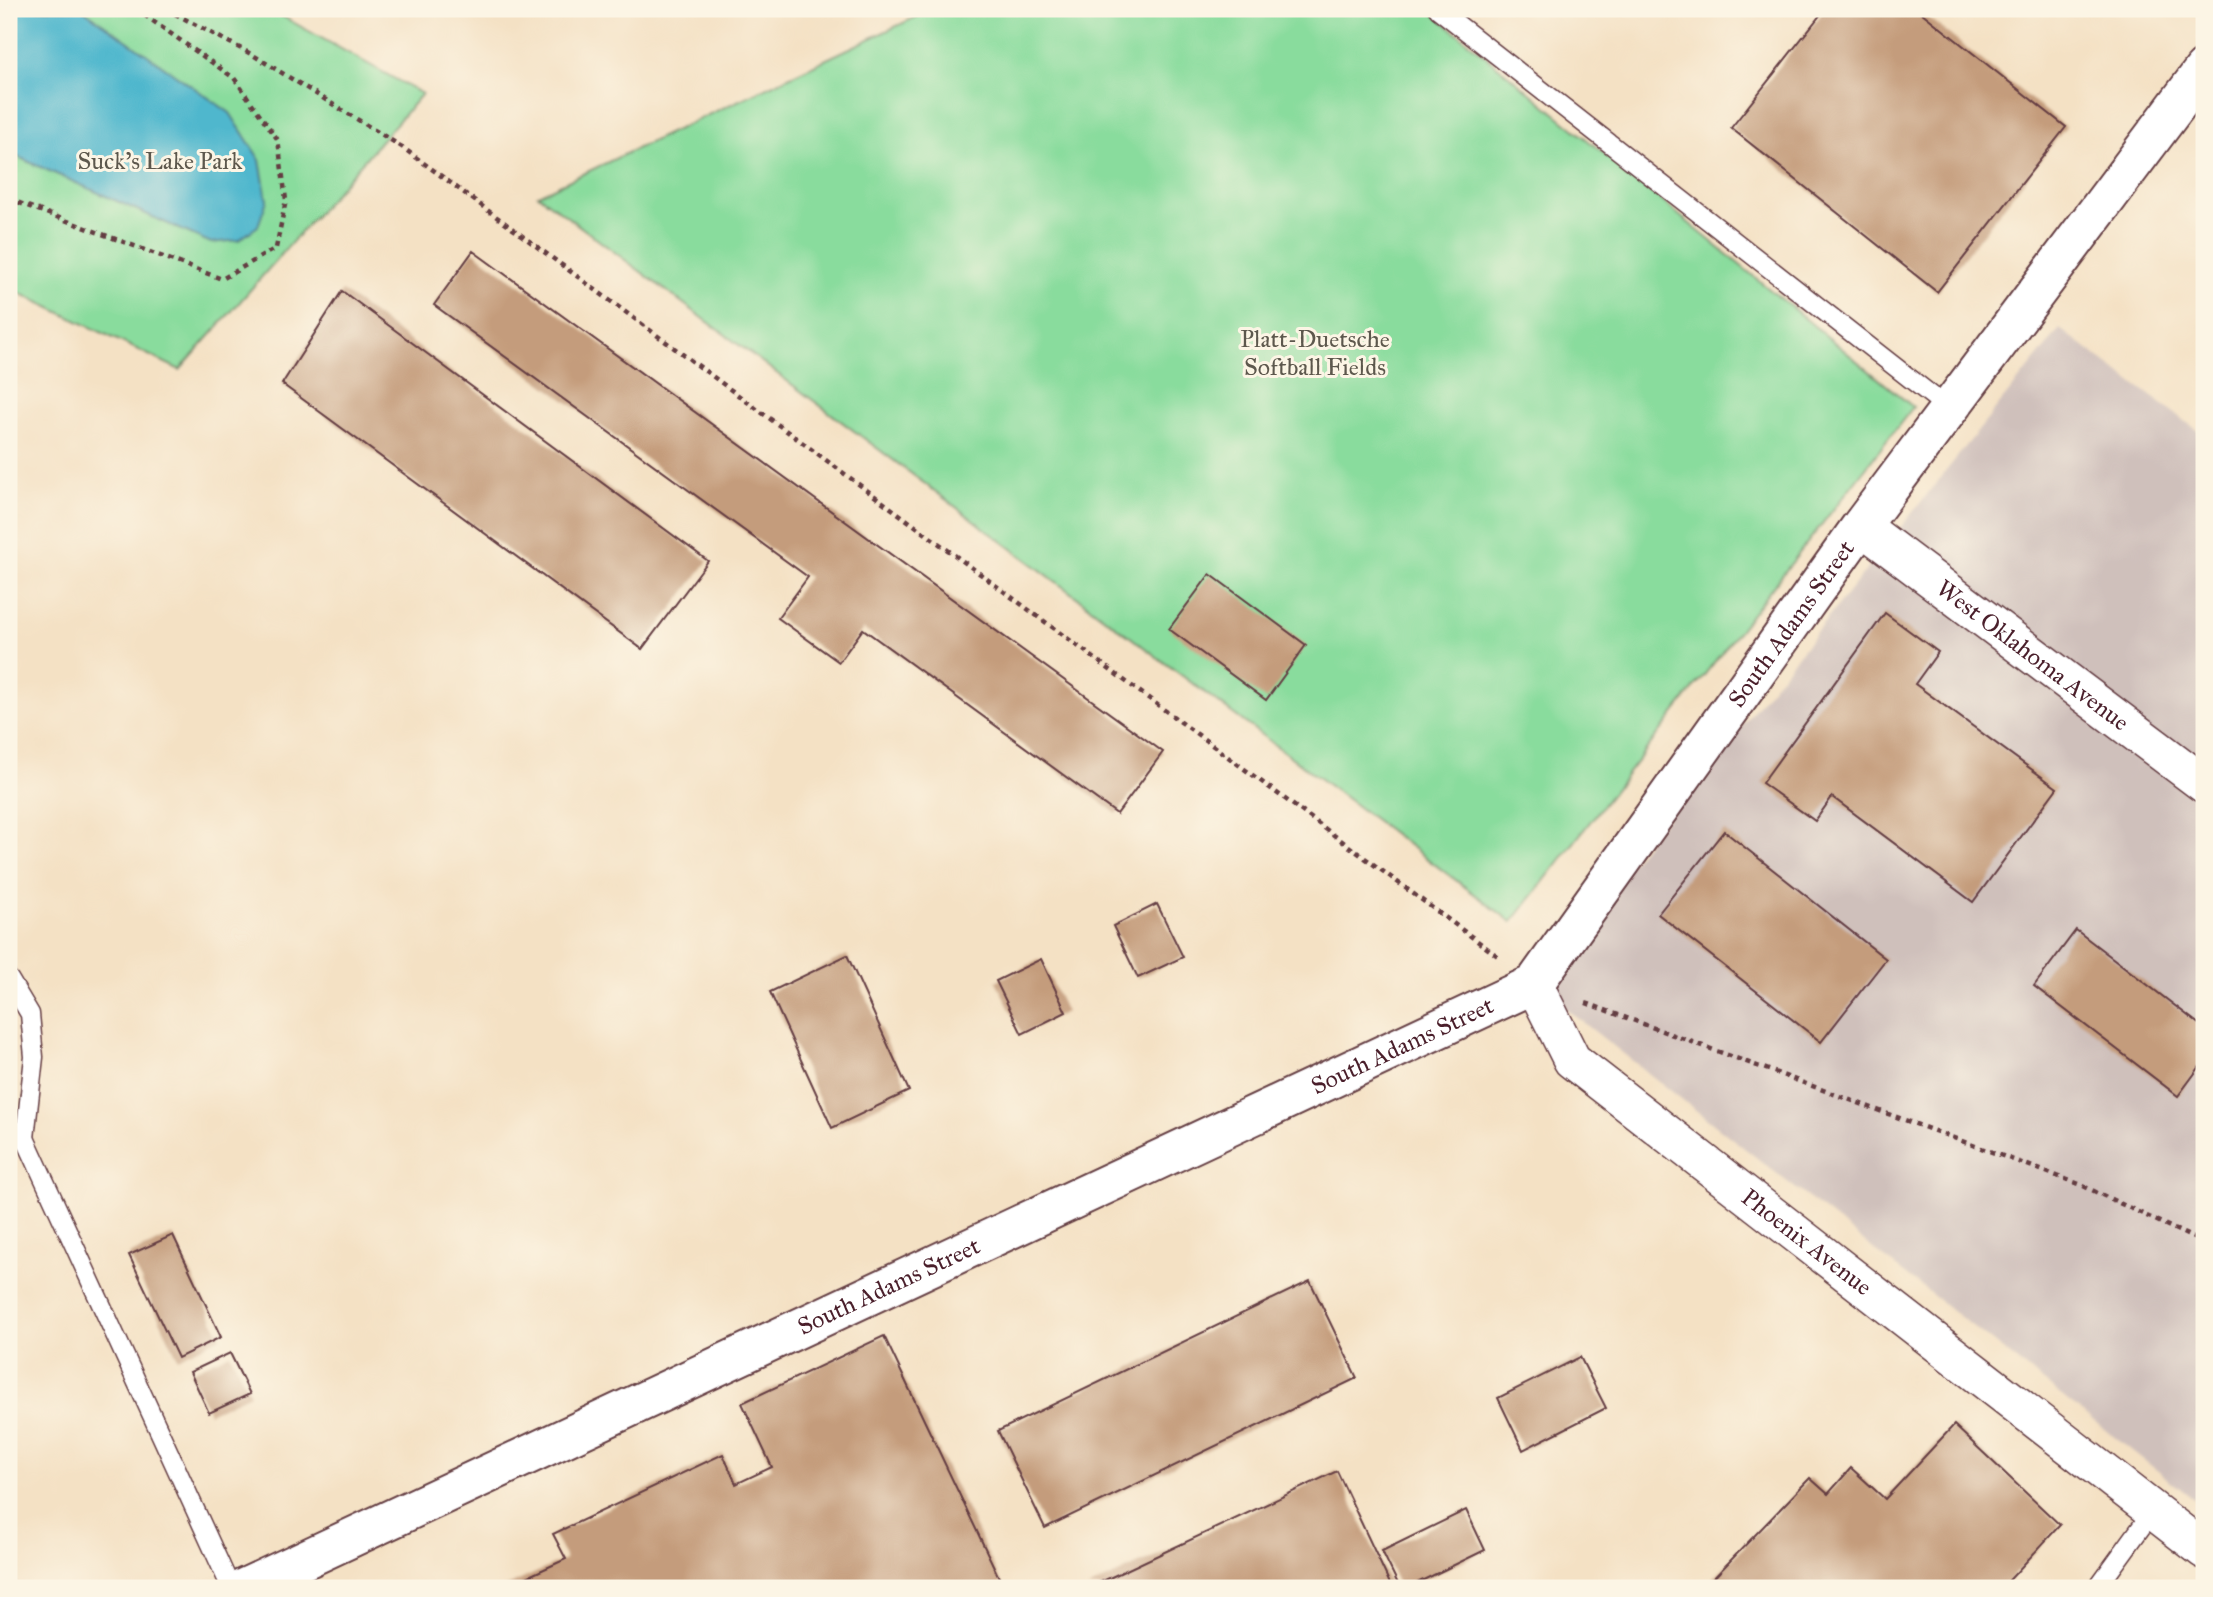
<svg xmlns="http://www.w3.org/2000/svg" width="2213" height="1597" font-family="'IM FELL Great Primer',serif">
<style>
.industrial{fill:#cfc0bb}
.green{fill:#89dc9d;stroke:#6a7e64;stroke-width:2}
.water{fill:#4fb7cd;stroke:#4c6b7c;stroke-width:2}
.building{fill:#c49c7c}
.lines{fill:none;stroke-linecap:round;stroke-linejoin:round}
.service-casing{stroke:#643c42;stroke-width:21}
.minor-casing{stroke:#643c42;stroke-width:40}
.tertiary-casing{stroke:#643c42;stroke-width:42}
.path{stroke:#643c42;stroke-width:4.5;stroke-dasharray:5 5;stroke-linecap:butt}
.service{stroke:#fff;stroke-width:18}
.minor{stroke:#fff;stroke-width:37}
.tertiary{stroke:#fff;stroke-width:38}
.labels{text-anchor:middle;stroke-width:6;stroke-linejoin:round;paint-order:stroke}
.park-label{font-size:24px;fill:#5d584d;stroke:#fcf5e5}
.street-label{font-size:24px;fill:#4a1f2b;stroke:#fcf5e5}
</style>
<rect width="100%" height="100%" fill="#fcf5e5"/>
<filter id="ink" filterUnits="userSpaceOnUse"><feTurbulence type="fractalNoise" baseFrequency=".0143" numOctaves="2"/><feDisplacementMap in="SourceGraphic" scale="14" xChannelSelector="R" yChannelSelector="G"/><feConvolveMatrix kernelMatrix="1 2 1 2 8 2 1 2 1" color-interpolation-filters="sRGB"/></filter>
<filter id="wash" filterUnits="userSpaceOnUse"><feTurbulence type="fractalNoise" baseFrequency=".00686" numOctaves="4" result="noise"/><feDisplacementMap in="SourceGraphic" scale="28" xChannelSelector="R" yChannelSelector="G"/><feGaussianBlur stdDeviation="1.57" result="paint"/><feColorMatrix in="noise" values="0 0 0 0 0 0 0 0 0 0 0 0 0 0 0 0 0 1.4 0 .05"/><feComposite in="paint" operator="in"/></filter>
<g filter="url(#wash)">
<rect width="100%" height="100%" fill="#f4e1c4"/>
<polygon class="industrial" points="2060,329 2204,435 2204,1507 1534,984"/>
<g class="green">
<polygon points="9,9 269,9 422,94 180,370 9,288"/>
<polygon points="933,9 1428,9 1913,407 1512,922 538,195"/>
</g>
<polygon class="water" points="9,9 82,9 230,113 260,160 267,200 258,226 239,240 211,243 9,153"/>
<g id="blocks">
<g class="building">
<polygon points="1825,9 1917,9 2066,127 1937,292 1731,128"/>
<polygon points="473,251 1163,752 1117,814 863,629 839,662 778,618 808,577 434,305"/>
<polygon points="342,291 708,561 642,649 282,384"/>
<polygon points="1210,574 1306,645 1266,700 1169,629"/>
<polygon points="1885,613 1938,652 1915,684 2057,788 1973,902 1832,797 1815,821 1762,783"/>
<polygon points="1724,831 1886,959 1821,1042 1658,914"/>
<polygon points="1157,904 1183,957 1138,978 1113,926"/>
<polygon points="2076,930 2204,1028 2204,1061 2178,1096 2034,986"/>
<polygon points="847,955 909,1091 832,1128 770,992"/>
<polygon points="1041,959 1066,1012 1022,1034 996,981"/>
<polygon points="173,1235 221,1337 178,1358 129,1255"/>
<polygon points="1310,1281 1357,1378 1045,1528 998,1431"/>
<polygon points="884,1336 1004,1588 503,1588 566,1559 553,1534 723,1454 736,1484 772,1467 742,1403"/>
<polygon points="230,1353 250,1394 209,1413 190,1372"/>
<polygon points="1580,1357 1606,1408 1523,1450 1498,1398"/>
<polygon points="1954,1425 2060,1525 2002,1588 1704,1588 1810,1478 1828,1494 1851,1468 1885,1499"/>
<polygon points="1337,1471 1392,1588 1088,1588"/>
<polygon points="1466,1510 1485,1550 1407,1588 1400,1588 1382,1551"/>
</g>
</g>
</g>
<g filter="url(#ink)">
<use href="#blocks" fill-opacity="0" stroke="#643c42" stroke-width="2"/>
<g class="lines">
<g class="service-casing">
<g id="service">
<polyline points="1438,9 1949,409"/>
<polyline points="9,979 30,1014 34,1057 25,1138 9,1129"/>
<polyline points="25,1138 231,1588"/>
<polyline points="2097,1588 2153,1511"/>
</g>
</g>
<g class="minor-casing">
<g id="minor">
<path id="s1" d="M1861,526L2204,784"/>
<path id="s2" d="M1534,984L1572,1060L2204,1550"/>
</g>
</g>
<g class="tertiary-casing">
<g id="tertiary">
<path id="s3" d="M244,1588L1534,984L1861,526L2204,69"/>
</g>
</g>
<g class="path">
<polyline points="166,9 253,55 402,147 1499,957"/>
<polyline points="9,199 222,279 276,248 286,200 278,140 234,78 140,12 139,9"/>
<polyline points="1586,1003 2079,1184 2204,1243"/>
</g>
<use href="#service" class="service"/>
<use href="#minor" class="minor"/>
<use href="#tertiary" class="tertiary"/>
</g>
</g>
<g class="labels">
<g class="park-label">
<text x="160" y="169">Suck's Lake Park</text>
<text x="1315" y="347">Platt-Duetsche<tspan x="1315" dy="28">Softball Fields</tspan></text>
</g>
<g class="street-label">
<text dy="8" stroke="none"><textPath href="#s3" startOffset="1867">South Adams Street</textPath></text>
<text dy="8" stroke="none"><textPath href="#s1" startOffset="215">West Oklahoma Avenue</textPath></text>
<text dy="8" stroke="none"><textPath href="#s3" startOffset="1279">South Adams Street</textPath></text>
<text dy="8" stroke="none"><textPath href="#s2" startOffset="382">Phoenix Avenue</textPath></text>
<text dy="8" stroke="none"><textPath href="#s3" startOffset="712">South Adams Street</textPath></text>
</g>
</g>
<rect width="2213" height="1597" fill="none" stroke="#fcf5e5" stroke-width="35"/>
</svg>
